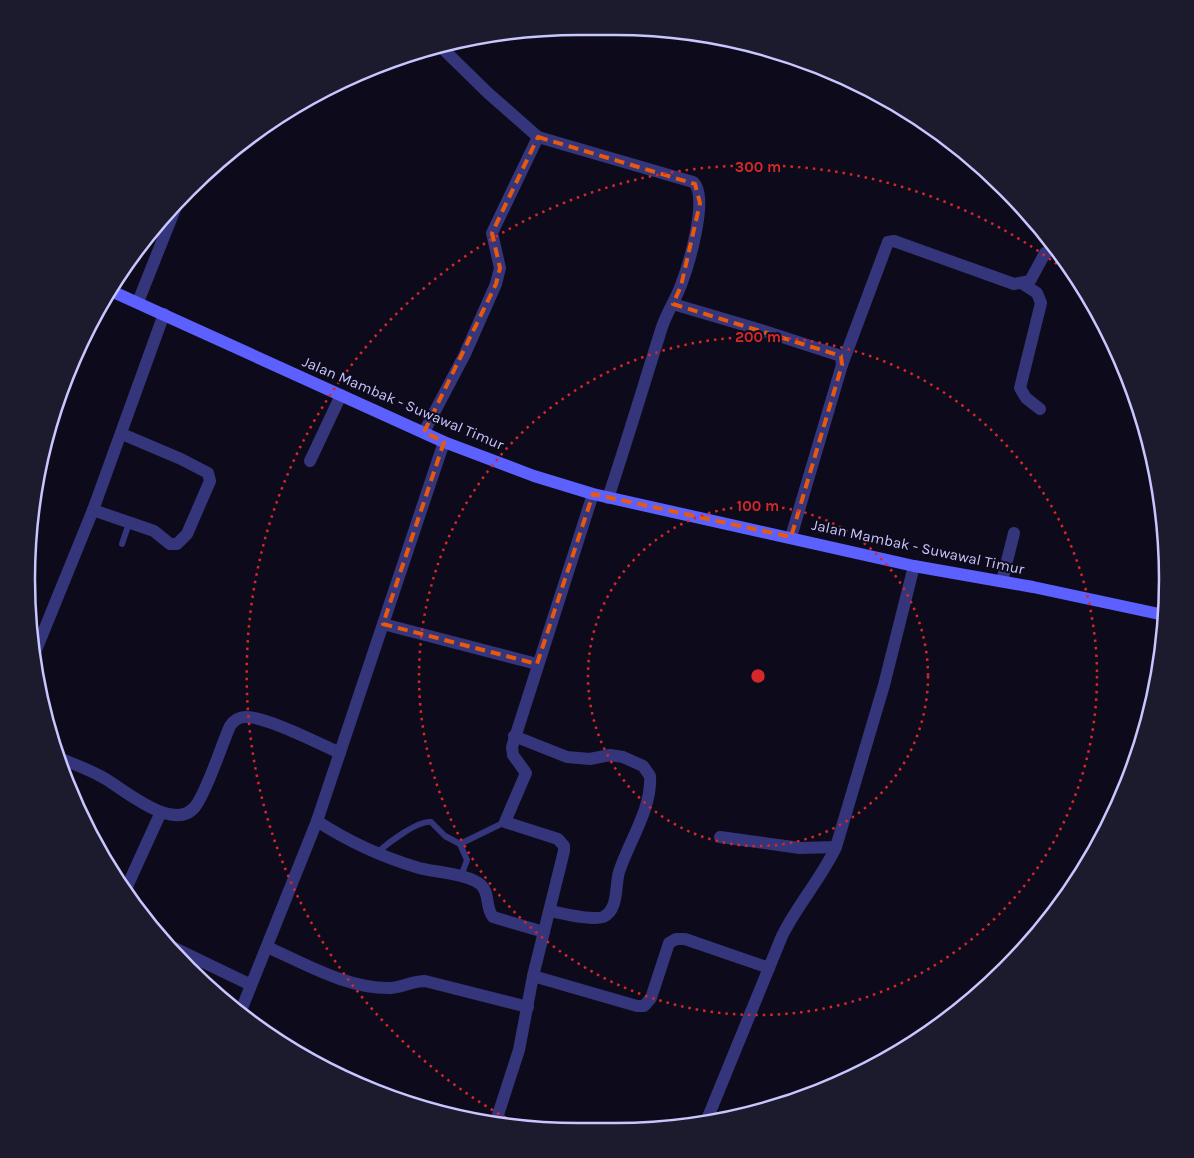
<svg xmlns="http://www.w3.org/2000/svg" width="1194" height="1158" font-family="Karla,sans-serif">
<style>
.lines{fill:none;stroke-linecap:round;stroke-linejoin:round}
.lane{stroke:#35357b;stroke-width:6}
.street{stroke:#35357b;stroke-width:12}
.secondary{stroke:#5c60ff;stroke-width:12}
.marked{fill:none;stroke:#e8590c;stroke-width:4;stroke-dasharray:10 6;stroke-linejoin:round}
.ring{fill:none;stroke:#d62828;stroke-width:2.5;stroke-dasharray:2.5 5}
.labels{text-anchor:middle;stroke-width:4;stroke-linejoin:round;paint-order:stroke}
.street-label{font-size:15px;fill:#c9c5ff;stroke:#0d0b1b}
.rim{fill:none;stroke:#c9c5ff;stroke-width:2.5}
.centre{fill:#d62828;stroke:#0d0b1b;stroke-width:2.5}
.ring-label{font-size:15px;text-anchor:middle;font-weight:bold;fill:#d62828;stroke:#0d0b1b;stroke-width:4;stroke-linejoin:round;paint-order:stroke}
</style>
<rect width="100%" height="100%" fill="#0d0b1b"/>
<g class="lines">
<g class="lane">
<polyline points="122,544 129,523"/>
<path d="M378,852C388,843 418,820 431,822L445,836L460,844"/>
<polyline points="461,876 467,860 460,844 505,822"/>
</g>
<g class="street">
<path d="M538,137L693,182C710,195 688,267 681,285C676,299 667,312 662,327C644,384 627,441 608,498"/>
<polyline points="1023,284 1037,293 1041,303 1020,388 1026,398 1040,409"/>
<polyline points="138,302 179,199"/>
<polyline points="673,304 761,330 841,356 842,365 791,537"/>
<polyline points="842,365 888,242 894,241 1014,284 1030,281 1045,253 1057,248"/>
<polyline points="424,432 465,354 496,284 500,268 492,233 538,137 488,93 440,46"/>
<polyline points="310,461 341,395"/>
<polyline points="93,510 154,531 170,544 177,544 187,534 210,481 208,473 181,459 122,434"/>
<polyline points="1002,581 1014,533"/>
<polyline points="383,624 537,664"/>
<polyline points="34,655 93,510 164,314"/>
<path d="M514,736L567,757L590,759L610,755L623,757L643,766L650,776C652,809 629,841 619,872C615,885 619,910 603,917C593,921 561,913 550,911"/>
<path d="M59,758C74,764 90,770 104,778C125,790 177,836 197,804C210,783 220,749 230,726C234,720 238,717 246,717C267,717 318,743 340,753"/>
<path d="M317,821C349,842 382,857 419,868C434,872 470,874 481,885C490,893 485,907 493,917L544,932"/>
<polyline points="720,837 800,848 836,847"/>
<polyline points="125,891 161,812"/>
<polyline points="168,945 251,985"/>
<path d="M267,947C306,964 347,989 391,988C403,987 413,981 425,981L528,1007"/>
<polyline points="533,976 637,1006 644,1006 651,998 669,943 676,939 685,939 769,968"/>
<polyline points="240,1013 317,821 444,442"/>
<path d="M706,1122L782,936C797,905 821,879 836,847L884,685L914,566"/>
<polyline points="495,1124 519,1050 533,976 564,851 564,846 558,839 505,822 526,773 513,755 512,747 593,494"/>
</g>
<polyline class="secondary" points="109,290 444,442 534,476 593,494 914,566 1033,587 1164,615"/>
</g>
<path class="marked" d="M538,137L695,184L700,203L681,286L673,304L841,356L842,365L791,537L593,494L537,664L383,624L444,442L424,432L496,284L500,268L492,233Z"/>
<g class="ring">
<circle cx="758" cy="676" r="170"/>
<circle cx="758" cy="676" r="339"/>
<path d="M519 1125A509 509 0 1 1 1075 278"/>
</g>
<g class="labels">
<g class="street-label">
<text transform="translate(403 403) rotate(23)" y="5">Jalan Mambak - Suwawal Timur</text>
<text transform="translate(918 547) rotate(12)" y="5">Jalan Mambak - Suwawal Timur</text>
</g>
</g>
<path d="M0 0H1194V1158H0ZM579 35H615A544 544 0 0 1 1159 579V579A544 544 0 0 1 615 1123H579A544 544 0 0 1 35 579V579A544 544 0 0 1 579 35Z" fill="#1c1a2d" fill-rule="evenodd"/>
<path class="rim" d="M579 35H615A544 544 0 0 1 1159 579V579A544 544 0 0 1 615 1123H579A544 544 0 0 1 35 579V579A544 544 0 0 1 579 35Z"/>
<circle cx="758" cy="676" r="8" class="centre"/>
<g class="ring-label">
<text x="758" y="172">300 m</text>
<text x="758" y="342">200 m</text>
<text x="758" y="511">100 m</text>
</g>
</svg>
